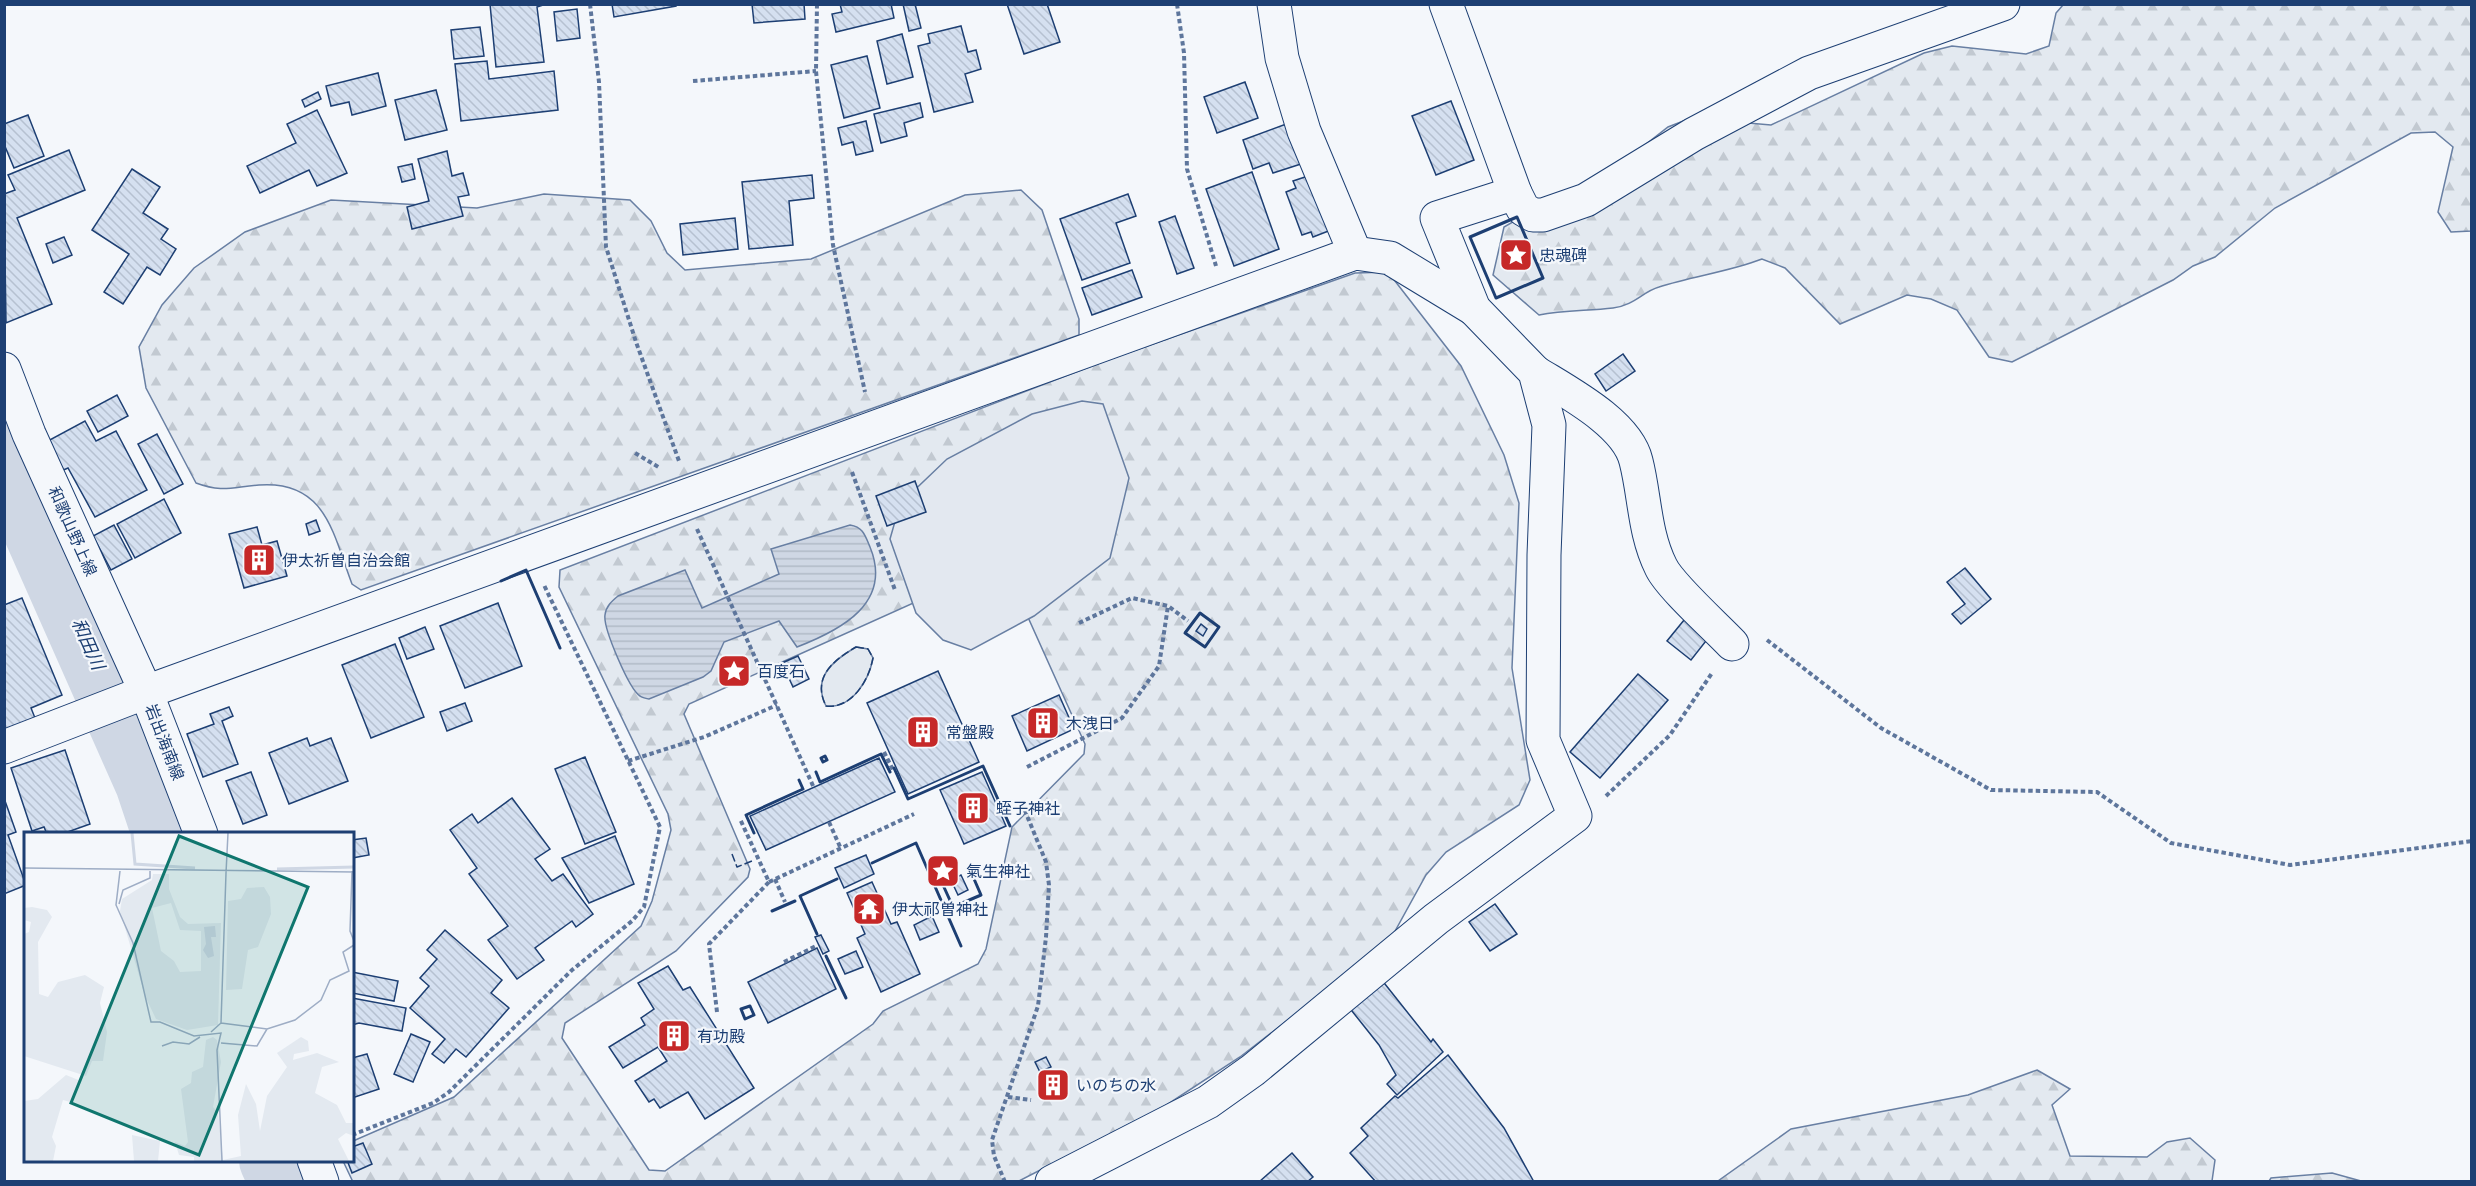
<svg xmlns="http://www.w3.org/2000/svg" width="2476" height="1186" font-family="Lora,'Noto Sans JP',serif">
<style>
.green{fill:#e3e9f0;stroke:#687fa3;stroke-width:1.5}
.forest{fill:url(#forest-firs);stroke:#687fa3;stroke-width:1.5;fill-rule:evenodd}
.parking{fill:#e3e8f0;stroke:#687fa3;stroke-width:1.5}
.water{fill:url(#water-rules);stroke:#687fa3;stroke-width:1.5}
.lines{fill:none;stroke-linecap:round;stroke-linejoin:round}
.river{stroke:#cfd7e4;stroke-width:68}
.building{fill:url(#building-back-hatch);stroke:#1d3f73;stroke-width:1.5}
.minor-casing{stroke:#1d3f73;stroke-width:35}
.secondary-casing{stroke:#1d3f73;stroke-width:35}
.primary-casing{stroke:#1d3f73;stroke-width:35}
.path{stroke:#5e769c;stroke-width:4;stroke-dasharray:4.5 3;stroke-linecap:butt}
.minor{stroke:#f4f7fb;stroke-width:33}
.secondary{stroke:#f4f7fb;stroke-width:33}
.primary{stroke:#f4f7fb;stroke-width:33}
.fence{stroke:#1d3f73;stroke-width:1.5;stroke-dasharray:8 3;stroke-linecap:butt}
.wall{stroke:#1d3f73;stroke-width:3}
.labels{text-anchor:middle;stroke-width:4.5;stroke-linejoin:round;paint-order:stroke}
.poi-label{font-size:16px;fill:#1d3f73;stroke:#f4f7fb;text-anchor:start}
.street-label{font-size:16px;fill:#1d3f73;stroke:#f4f7fb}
.water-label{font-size:18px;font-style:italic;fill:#1d3f73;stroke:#f4f7fb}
.inset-river{fill:none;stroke:#cfd7e4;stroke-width:3}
.inset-road{fill:none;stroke:#9eadc5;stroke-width:1.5}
.view{fill:#0f766e;fill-opacity:0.15;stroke:#0f766e;stroke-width:3}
.inset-edge{fill:none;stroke:#1d3f73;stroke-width:3}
</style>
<defs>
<pattern id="forest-firs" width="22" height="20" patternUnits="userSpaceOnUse" patternTransform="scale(1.5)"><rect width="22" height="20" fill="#e3e9f0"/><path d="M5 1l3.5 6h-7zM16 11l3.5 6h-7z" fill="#c2c9d1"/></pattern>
<pattern id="water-rules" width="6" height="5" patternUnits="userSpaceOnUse" patternTransform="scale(1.5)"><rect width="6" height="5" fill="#cfd7e4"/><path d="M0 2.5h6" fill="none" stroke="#b1bac7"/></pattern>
<pattern id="building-back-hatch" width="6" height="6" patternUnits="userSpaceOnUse" patternTransform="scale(1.5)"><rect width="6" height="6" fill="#d5e0f0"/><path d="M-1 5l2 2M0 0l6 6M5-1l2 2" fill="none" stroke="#b6c1d1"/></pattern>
</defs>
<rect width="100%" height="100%" fill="#f4f7fb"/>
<path class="green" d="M856,647L868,649L873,658C869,680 852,709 826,706C812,678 832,661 856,647Z"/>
<g class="forest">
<path d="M2063,5H2471V231L2451,232L2438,212L2453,147L2435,132L2411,133L2275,208L2215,257L2193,266L2173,280L2012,362L1989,357L1957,310L1931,299L1907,295L1840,324L1785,268L1762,259C1728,272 1693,276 1659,287C1642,292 1635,305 1613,308C1588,311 1564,310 1539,315L1493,275L1504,227L1549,201L1594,185L1668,127L1691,118L1771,125L1924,53L1952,46L2026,54L2049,46L2056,13Z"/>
<path d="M1021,190L1042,210L1079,319V335L361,590L352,584C333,534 326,480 259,485C232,487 223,493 196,483L146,388L139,347L162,305L194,268L245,232L331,200L477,208L544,194L630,200L651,221L667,253L685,270L811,259L965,195Z"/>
<path d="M1388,272L1461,366L1504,455L1519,503L1512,668L1530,780L1519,805L1446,852L1426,875L1389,942L1240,1057L1165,1106L1019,1181L353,1182L343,1161L352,1160L353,1141L454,1097L641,926L652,901L671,830L668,814L559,587L560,570L1110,359L1355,273ZM991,568L1009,575L1085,744L1084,754L1012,827L986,949L978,964L883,1011L873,1024L665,1171L649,1170L562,1038L565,1023L676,951L748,877L750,869L684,714L689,704Z"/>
<polygon points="2037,1070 2070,1089 2052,1105 2070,1156 2147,1157 2167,1142 2190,1138 2215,1160 2212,1181 1718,1181 1791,1129 1968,1095"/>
<polygon points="2332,1173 2361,1181 2269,1181 2271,1178"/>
</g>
<polygon class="parking" points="1082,401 1103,404 1129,478 1110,558 1034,616 971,650 943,640 916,613 890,539 900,504 947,459 1032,414"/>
<path class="water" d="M850,525C863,527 865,535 870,547C893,603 841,630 797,647L779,621L724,642L711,671L703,677L649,699C647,699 641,697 640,696C629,689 603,628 605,615C606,606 612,601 618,596L685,570L702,608L779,574L771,549Z"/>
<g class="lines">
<g class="river">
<polyline points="4,456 149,783 166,834"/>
<polyline points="273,1160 283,1182"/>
</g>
</g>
<g class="building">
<polygon points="490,4 546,4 537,7 544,62 496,67"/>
<polygon points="612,4 676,4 676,6 614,17"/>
<polygon points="752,4 804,4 805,19 754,23"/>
<polygon points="840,4 891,4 894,18 836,32 832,14 842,12"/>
<polygon points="903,4 915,4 921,28 909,31"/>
<polygon points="1007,4 1047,4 1060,42 1024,54"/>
<polygon points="577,9 580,38 557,41 554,12"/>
<polygon points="961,26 968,52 976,50 981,69 965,74 973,102 934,112 918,46 930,43 928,34"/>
<polygon points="480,27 484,56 454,59 451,30"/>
<polygon points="902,34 913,77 887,84 877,41"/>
<polygon points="867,56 880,108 844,118 831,65"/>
<polygon points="487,61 489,79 554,71 558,110 461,121 455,64"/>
<polygon points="378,73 386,106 352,115 349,102 331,106 326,86"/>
<polygon points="1245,82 1258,118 1217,133 1204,97"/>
<polygon points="436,90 447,130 405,140 395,100"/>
<polygon points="318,92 321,99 305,107 302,100"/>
<polygon points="1451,101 1474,160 1436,175 1412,116"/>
<polygon points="920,103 923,117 904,123 907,136 881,143 874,114"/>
<polygon points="317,110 347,173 317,186 309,170 260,193 247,166 296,143 287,124"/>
<polygon points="28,115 44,156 14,168 4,144 4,124"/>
<polygon points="866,121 873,151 856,155 853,142 842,145 838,128"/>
<polygon points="1289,123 1304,163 1273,173 1269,163 1253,169 1243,140"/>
<polygon points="69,150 85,190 17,218 52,304 6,323 4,194 15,190 8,175"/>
<polygon points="447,151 452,176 463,173 469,195 458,197 463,216 412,229 407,207 429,201 418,159"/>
<polygon points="412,164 415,179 402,182 398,167"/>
<polygon points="132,169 160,187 143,213 168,229 161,239 176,249 160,275 147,267 123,304 104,292 129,254 92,230"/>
<polygon points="1252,172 1279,249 1234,266 1206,189"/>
<polygon points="812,175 814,198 789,201 793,245 749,249 742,182"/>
<polygon points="1311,175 1331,230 1313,237 1311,232 1302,235 1286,192 1296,188 1293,181"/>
<polygon points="1128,194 1136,216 1116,223 1130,263 1082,280 1060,219"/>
<polygon points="1175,216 1194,268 1177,274 1159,222"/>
<polygon points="735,218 738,249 683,255 680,224"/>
<polygon points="64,237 72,255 53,263 46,244"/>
<polygon points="1132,270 1142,297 1092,315 1082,288"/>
<polygon points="1623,354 1635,371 1606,391 1595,374"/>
<polygon points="117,395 128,416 98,432 87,411"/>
<polygon points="85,421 96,441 116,431 147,490 95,517 68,468 59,472 44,443"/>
<polygon points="157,434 183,484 164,494 138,444"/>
<polygon points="915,481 926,512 887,526 876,496"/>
<polygon points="164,499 181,533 135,558 117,524"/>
<polygon points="316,520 320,531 309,535 306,524"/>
<polygon points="114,525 132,559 111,570 93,536"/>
<polygon points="257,527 262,545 277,541 287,576 244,588 229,534"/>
<polygon points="1965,568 1991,599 1961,624 1952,614 1965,604 1947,582"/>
<polygon points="22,598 62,695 31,708 37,723 4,736 4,605"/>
<polygon points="498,603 522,666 465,688 440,626"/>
<polygon points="1693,609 1717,627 1691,660 1667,641"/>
<polygon points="1201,624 1207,629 1203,636 1196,631"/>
<polygon points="425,627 434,649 407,659 399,638"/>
<polygon points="395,644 424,717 371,738 342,665"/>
<polygon points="798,656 809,679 793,687 782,663"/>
<polygon points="938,671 979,762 908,794 867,703"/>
<polygon points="1638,674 1668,700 1600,778 1570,752"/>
<polygon points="1059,695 1074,729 1027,751 1012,716"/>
<polygon points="465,703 472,721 447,731 440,712"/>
<polygon points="229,707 233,716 222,721 238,764 203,777 187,734 214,724 210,714"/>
<polygon points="307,738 310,746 331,738 348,781 289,804 269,753"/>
<polygon points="65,750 90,824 62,834 47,834 44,827 32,831 11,768"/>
<polygon points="585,757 616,832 585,844 555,769"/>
<polygon points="879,758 895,792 766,850 750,816"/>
<polygon points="251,772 267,815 243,824 226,781"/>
<polygon points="982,772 1006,826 964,844 940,790"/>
<polygon points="4,798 16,832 8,835 26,885 4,894"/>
<polygon points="512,798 550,849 535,859 552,881 563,874 593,914 576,927 572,921 535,948 544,960 517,979 488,940 508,926 469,874 477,868 450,830 472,814 478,823"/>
<polygon points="615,836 634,884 589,903 562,858"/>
<polygon points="366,838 369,855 352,858 352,840"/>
<polygon points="866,855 874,874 844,888 835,868"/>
<polygon points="961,875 968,890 958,895 951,880"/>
<polygon points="872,882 891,924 897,922 920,974 881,992 857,938 865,934 847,893"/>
<polygon points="1495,904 1517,934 1490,951 1469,922"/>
<polygon points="932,916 939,932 920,940 914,925"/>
<polygon points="445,930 502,980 491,993 509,1008 466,1057 456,1049 444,1063 432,1054 445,1039 410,1008 429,986 420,978 437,959 427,950"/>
<polygon points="821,935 829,951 823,954 815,937"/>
<polygon points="817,948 836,989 768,1023 748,982"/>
<polygon points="856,951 863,967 845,974 838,959"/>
<polygon points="668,966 683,990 690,987 754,1088 705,1119 688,1092 660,1108 654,1099 649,1102 635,1081 667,1061 658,1047 623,1068 609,1047 645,1025 641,1018 654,1009 638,983"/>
<polygon points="352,972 398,981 394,1001 352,993"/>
<polygon points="1381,979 1431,1042 1433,1039 1443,1052 1397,1095 1387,1084 1396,1075 1379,1045 1348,1006"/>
<polygon points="352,998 406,1008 402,1031 359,1023 352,1025"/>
<polygon points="411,1034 430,1042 413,1082 394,1074"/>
<polygon points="367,1054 379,1089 352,1098 352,1058"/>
<polygon points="1448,1055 1504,1128 1534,1182 1376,1182 1350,1153 1368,1136 1361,1128 1395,1096 1398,1098"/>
<polygon points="1046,1057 1051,1067 1040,1072 1035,1062"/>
<polygon points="1058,1073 1065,1089 1048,1097 1040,1081"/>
<polygon points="363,1143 372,1164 352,1173 347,1160 352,1160 352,1147"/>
<polygon points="1292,1153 1313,1177 1307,1182 1259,1182"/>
</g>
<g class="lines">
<g class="minor-casing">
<g id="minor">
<polyline points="1274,4 1282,58 1304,131 1355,253"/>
<polyline points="1446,4 1515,193"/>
<path d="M1535,372C1567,392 1627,423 1636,461C1645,496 1644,533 1661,567C1670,586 1715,626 1732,644"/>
<polyline points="146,692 1355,253 1390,258 1474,309"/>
<polyline points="1052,1182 1208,1102 1253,1070 1436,919 1575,816 1543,740 1544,555 1549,425 1535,372 1474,309 1437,218 1515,193 1523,209 1533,215 1543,215 1586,200 1694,134 1809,73 2003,4"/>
</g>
</g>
<g class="secondary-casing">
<polyline id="secondary" points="4,369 29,434 146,692"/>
</g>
<g class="primary-casing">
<g id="primary">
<polyline points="4,747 146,692 201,834"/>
<polyline points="314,1160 322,1182"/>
</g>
</g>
<g class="path">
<polyline points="590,4 599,82 606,247 636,342 679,461"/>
<polyline points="817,4 816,71 833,245 865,392"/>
<polyline points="1177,4 1184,53 1187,169 1216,266"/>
<polyline points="693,81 816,71"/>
<polyline points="635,453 660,468"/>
<polyline points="852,472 895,590"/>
<polyline points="697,529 814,788"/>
<polyline points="322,554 324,559"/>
<polyline points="1079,623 1132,598 1168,606 1188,621"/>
<polyline points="1767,640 1881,728 1991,790 2097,792 2171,843 2290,865 2472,841"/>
<polyline points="884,752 894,772"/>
<polyline points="628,761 704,737 777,705"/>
<polyline points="1027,767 1122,718 1159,666 1168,606"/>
<polyline points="1606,796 1670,735 1712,673"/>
<polyline points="829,822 841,849"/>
<polyline points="775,879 785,902"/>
<polyline points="769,882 914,814"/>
<polyline points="784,962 816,946"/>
<polyline points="717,1012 709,944 769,882 740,819"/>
<polyline points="1008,1097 1031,1100"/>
<polyline points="352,1135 433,1103 449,1092 572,970 632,921 644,907 660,827 544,585"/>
<polyline points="1005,1182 994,1156 992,1140 1038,1006 1046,937 1049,885 1046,862 1021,801"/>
</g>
<use href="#minor" class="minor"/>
<use href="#secondary" class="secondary"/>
<use href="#primary" class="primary"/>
<g class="fence">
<path d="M856,647L868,649L873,658C869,680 852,709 826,706C812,678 832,661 856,647Z"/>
<polyline points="732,854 737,867 752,861"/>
</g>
<g class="wall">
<polygon points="1517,217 1543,278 1496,298 1470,237"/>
<polyline points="501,581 526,570 560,648"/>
<polygon points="1200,613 1219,627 1205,647 1185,633"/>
<polygon points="825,756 827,760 823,762 821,758"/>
<polyline points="894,768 908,799 983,766 1010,826"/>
<polyline points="816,772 820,782 881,754 890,772"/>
<polyline points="754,833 746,815 803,789 799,780"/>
<polyline points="872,863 916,843 961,946"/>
<polyline points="943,885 953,907 981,895 971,872"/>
<polyline points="772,911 795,901"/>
<polyline points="817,934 800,896 837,879"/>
<polyline points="826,956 846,998"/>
<polygon points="750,1006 754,1015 745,1019 741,1009"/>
</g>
</g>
<defs>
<g id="sight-square" transform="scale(1.725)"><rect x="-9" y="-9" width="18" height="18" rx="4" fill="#c62828" stroke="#f4f7fb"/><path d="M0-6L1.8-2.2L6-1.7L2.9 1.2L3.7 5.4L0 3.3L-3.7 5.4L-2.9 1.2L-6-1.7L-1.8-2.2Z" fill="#fff"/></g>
<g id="building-square" transform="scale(1.725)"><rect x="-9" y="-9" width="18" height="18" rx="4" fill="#c62828" stroke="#f4f7fb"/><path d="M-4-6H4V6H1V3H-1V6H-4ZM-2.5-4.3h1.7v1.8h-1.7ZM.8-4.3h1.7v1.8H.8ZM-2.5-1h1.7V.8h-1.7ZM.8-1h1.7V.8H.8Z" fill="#fff"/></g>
<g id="temple-square" transform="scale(1.725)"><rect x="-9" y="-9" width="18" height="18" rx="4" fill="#c62828" stroke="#f4f7fb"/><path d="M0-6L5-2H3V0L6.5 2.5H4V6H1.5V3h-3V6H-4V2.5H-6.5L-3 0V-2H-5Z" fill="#fff"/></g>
</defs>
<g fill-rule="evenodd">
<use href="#sight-square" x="1516" y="255"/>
<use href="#building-square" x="259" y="560"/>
<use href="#sight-square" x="734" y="671"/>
<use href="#building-square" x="1043" y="723"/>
<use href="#building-square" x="923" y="732"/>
<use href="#building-square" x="973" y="808"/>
<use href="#sight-square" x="943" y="871"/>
<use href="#temple-square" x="869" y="909"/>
<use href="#building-square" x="674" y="1036"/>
<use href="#building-square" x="1053" y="1085"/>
</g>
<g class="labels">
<g class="poi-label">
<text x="1539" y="261">忠魂碑</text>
<text x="282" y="566">伊太祈曽自治会館</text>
<text x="757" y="677">百度石</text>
<text x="1066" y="729">木洩日</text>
<text x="946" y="738">常盤殿</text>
<text x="996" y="814">蛭子神社</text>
<text x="966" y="877">氣生神社</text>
<text x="892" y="915">伊太祁曽神社</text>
<text x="697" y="1042">有功殿</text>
<text x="1076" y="1091">いのちの水</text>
</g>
<g class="street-label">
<text transform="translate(73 531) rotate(66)" y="6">和歌山野上線</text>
<text transform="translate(165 742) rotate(69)" y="6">岩出海南線</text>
</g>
<g class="water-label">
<text transform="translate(88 644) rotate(66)" y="6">和田川</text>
</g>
</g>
<g transform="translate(24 832)">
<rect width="330" height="330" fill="#f4f7fb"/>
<path d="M129,42H145V57L156,85L164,92L197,91L194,193L163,198L132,187L121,164L96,79L98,67L128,48ZM147,71L156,98L177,99V139L156,140L150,129L137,119L128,76ZM240,55L246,65L247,82L234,115L224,118L218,157L202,158L204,69L217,67L223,56ZM8,75L23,78L28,85L14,110L15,162L24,165L34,150L61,143L80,155L76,171L83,200L79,229H68L62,244L0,224V102L5,100L7,90L0,88V76ZM189,205L193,208L197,230L189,275L194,280L199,328L217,324L214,283L222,252L232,272L236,299L243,264L263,235L253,221L277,205L284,209L285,219L270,222L269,228L293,221L315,230L298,235L291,261L313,273L322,291H330V304L322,301L314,307L325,329H170V325L155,323L151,310L161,314L164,310L157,257L167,251L168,240L179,235L182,208ZM42,243L57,249L46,270L39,268L28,305L32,314L29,329H0V269L14,267ZM108,303L136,309L134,329H110Z" fill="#e3e9f0" fill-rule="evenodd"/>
<path d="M191,94L192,105H187L190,124L184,126L179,118L182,112L180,95Z" fill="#cfd7e4"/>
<path class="inset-river" d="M108,1L111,32L171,36M253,37L330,35"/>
<path class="inset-road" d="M0,36L330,40M96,39L92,73L109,111L127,190H136L170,204L197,201L193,218L198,329M328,39L326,99L330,109M202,41L204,1M95,72L99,58L126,46V39M197,191L243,197L271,188L297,168L306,148L325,139L319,120L330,113M187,200L197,191L202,41M197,211L233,214L243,197M138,214L149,210L165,212L176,205"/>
<path class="view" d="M155,4L284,55L175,323L47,271Z"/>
<rect width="330" height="330" class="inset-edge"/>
</g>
<rect width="2476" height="1186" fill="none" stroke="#1d3f73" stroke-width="12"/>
</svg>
